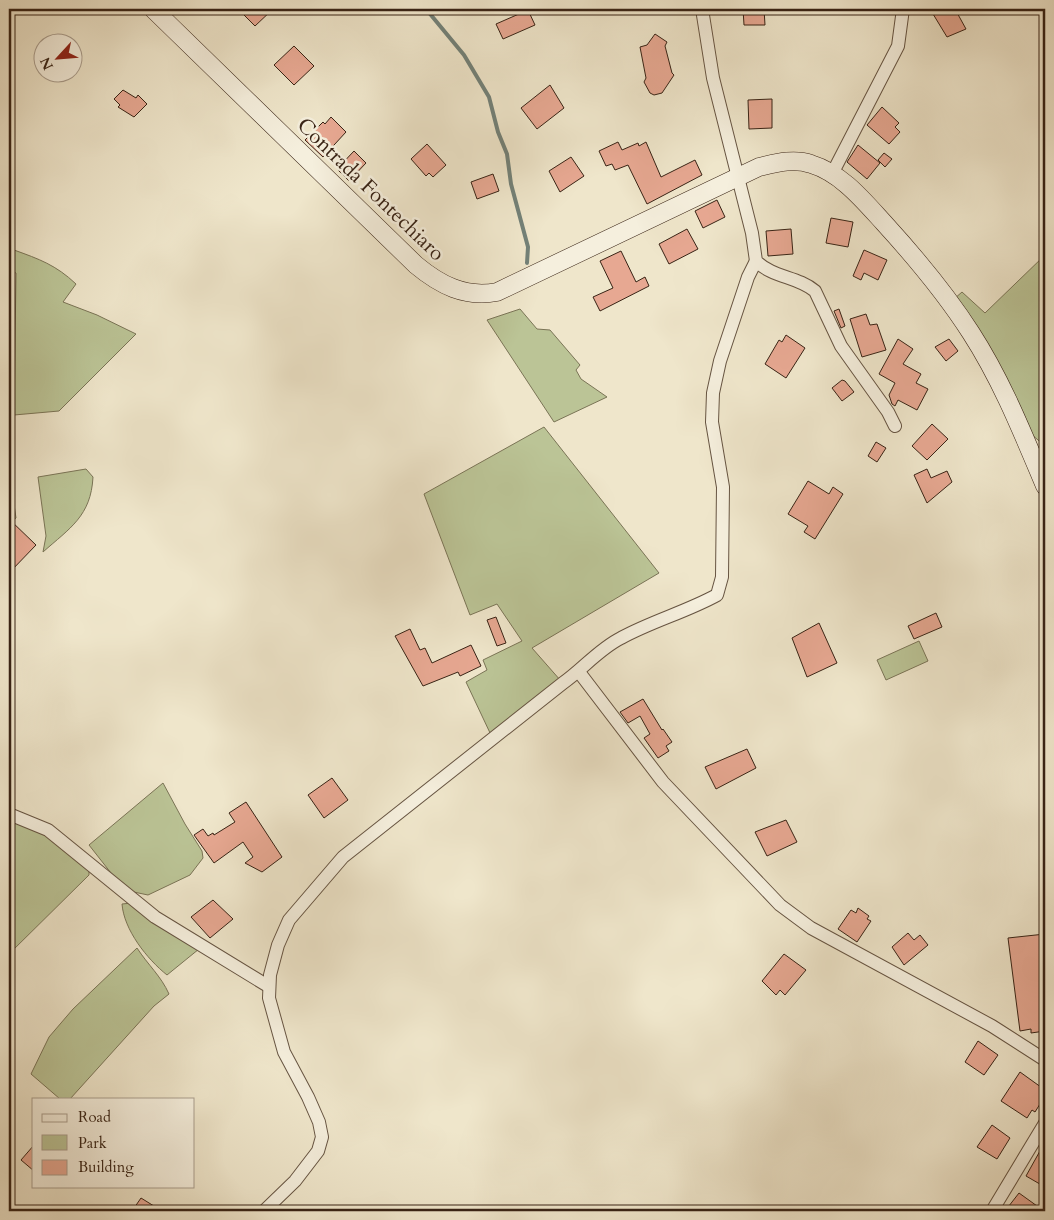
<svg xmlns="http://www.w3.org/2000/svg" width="1054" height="1220" font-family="Cardo,serif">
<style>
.green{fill:#bbc496;stroke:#7a7456}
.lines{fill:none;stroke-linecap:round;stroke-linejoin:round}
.stream{stroke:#738178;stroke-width:4}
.building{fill:#e7a892;stroke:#382315}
.minor-casing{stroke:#665442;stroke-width:14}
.secondary-casing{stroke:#382315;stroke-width:19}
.minor{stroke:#f5efdd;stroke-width:12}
.secondary{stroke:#f5efdd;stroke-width:18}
.labels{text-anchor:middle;stroke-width:5;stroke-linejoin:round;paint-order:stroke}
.street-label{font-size:21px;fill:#382315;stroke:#f5efdd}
</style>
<rect width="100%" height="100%" fill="#efe6cb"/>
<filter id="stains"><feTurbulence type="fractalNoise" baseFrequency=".004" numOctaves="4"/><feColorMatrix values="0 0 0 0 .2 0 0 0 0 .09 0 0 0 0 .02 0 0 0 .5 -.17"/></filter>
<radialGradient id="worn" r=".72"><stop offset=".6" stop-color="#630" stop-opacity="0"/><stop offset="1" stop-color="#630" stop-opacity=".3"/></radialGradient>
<g class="green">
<path d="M14,250C39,259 56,265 76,284L63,302L97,315L136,334L59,411L14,415L16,273L9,270V251Z"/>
<polygon points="1045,255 1045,446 1031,434 954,299 962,292 985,313"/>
<polygon points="520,309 537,329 550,330 580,365 576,370 581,379 607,397 554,422 487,320"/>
<polygon points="544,427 659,573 532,648 561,681 491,735 466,682 487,670 483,660 522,641 497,604 470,615 424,494"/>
<path d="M86,469L93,477C91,516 70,528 43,552L46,536L38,477Z"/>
<polygon points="9,471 16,518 9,524"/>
<polygon points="919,641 928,661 886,680 877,660"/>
<polygon points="163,783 185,824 202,851 203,858 190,875 148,895 129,891 111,873 89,845"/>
<polygon points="11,820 42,832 89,868 89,875 9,954 9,827"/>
<path d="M132,903L199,949L167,975C147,959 124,930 122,904Z"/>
<path d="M137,948C148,965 161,976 169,994L154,1006L70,1099H60L31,1074L49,1037L73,1009Z"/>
</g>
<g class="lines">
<polyline class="stream" points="426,9 464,55 489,97 498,132 507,154 511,184 528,247 527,263"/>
</g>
<g class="building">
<polygon points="238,9 273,9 255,26"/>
<polygon points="743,9 764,9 765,25 744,25"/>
<polygon points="930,9 955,9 966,29 947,37"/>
<polygon points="528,10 535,25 503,39 496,24"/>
<polygon points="655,34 667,42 665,46 672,73 674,75 662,93 654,95 650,93 644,82 646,78 640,47 647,45"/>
<polygon points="294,46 314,66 294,85 274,65"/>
<polygon points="550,85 564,108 537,129 521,108"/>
<polygon points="123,90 136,98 138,95 147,104 134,117 118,107 120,105 114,99"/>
<polygon points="772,99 772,128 749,129 748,100"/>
<polygon points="882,107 899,123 895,127 900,132 889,144 867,125"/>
<polygon points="331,117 346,132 323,157 305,140 323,122 325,124"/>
<polygon points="618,142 622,150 638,143 639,146 646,142 661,177 695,160 702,175 647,204 628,165 615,170 612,164 606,166 599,151"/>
<polygon points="427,144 446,165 433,177 429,173 426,176 411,159"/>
<polygon points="858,145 880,163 867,179 847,162"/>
<polygon points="354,151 366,163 349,181 337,169"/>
<polygon points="884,153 892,159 885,167 878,160"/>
<polygon points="571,157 584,176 560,192 549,171"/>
<polygon points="493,174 499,191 477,199 471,182"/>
<polygon points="717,200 725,217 703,228 695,211"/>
<polygon points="831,218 853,222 848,247 826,243"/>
<polygon points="687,229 698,249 669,264 659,244"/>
<polygon points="791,229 793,254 768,256 766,231"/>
<polygon points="864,250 887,260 878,280 864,273 861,280 853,276"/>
<polygon points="621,251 636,282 645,277 649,286 600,311 593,297 613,288 600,261"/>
<polygon points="839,309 845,326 841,328 834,311"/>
<polygon points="866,314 870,325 877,324 886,350 862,357 850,319"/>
<polygon points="786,335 805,348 786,378 765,364 779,340 782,342"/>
<polygon points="898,339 913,349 903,364 921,374 916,383 928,389 917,410 898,400 895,406 892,404 889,395 895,383 879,374"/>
<polygon points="949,339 958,351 946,361 935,347"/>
<polygon points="842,380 845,381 854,392 842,401 832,388"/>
<polygon points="932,424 948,439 927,460 912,446"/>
<polygon points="876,442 886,448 877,462 868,456"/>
<polygon points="927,469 931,478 947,471 952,482 927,503 914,475"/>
<polygon points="808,481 829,494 833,487 843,494 815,539 804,532 808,526 788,514"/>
<polygon points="9,519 36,545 9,573"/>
<polygon points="936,613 942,627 914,639 908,626"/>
<polygon points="496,617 506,643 497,646 487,620"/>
<polygon points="819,623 837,663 807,677 792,638"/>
<polygon points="410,629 420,650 425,648 432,663 471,645 481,666 460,676 458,672 423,686 395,636"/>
<polygon points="643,699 662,730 663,729 672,742 666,746 669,751 658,758 644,738 650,734 640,716 628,723 620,712"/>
<polygon points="747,749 756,768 716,789 705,767"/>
<polygon points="332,778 348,800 324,818 308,795"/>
<polygon points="246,802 282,857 262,872 245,863 253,857 243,842 214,863 194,835 203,829 208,836 213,833 214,835 235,822 229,813"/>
<polygon points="786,820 797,842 767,856 755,832"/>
<polygon points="213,900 233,919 210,938 191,917"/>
<polygon points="858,908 869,916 867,919 871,921 857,942 838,929 851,910 856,913"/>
<polygon points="908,933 914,940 920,935 928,945 904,965 892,947"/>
<polygon points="1045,934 1045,1031 1031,1033 1031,1029 1020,1031 1008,938"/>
<polygon points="784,954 806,970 785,995 780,990 776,995 762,981"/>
<polygon points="978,1041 998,1055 984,1075 965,1062"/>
<polygon points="1020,1072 1045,1090 1045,1096 1035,1112 1032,1110 1027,1118 1001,1101"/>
<polygon points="992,1125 1010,1138 997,1159 977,1147"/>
<polygon points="1045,1142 1045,1187 1026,1176"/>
<polygon points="34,1145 34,1171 21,1160"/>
<polygon points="1019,1193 1044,1211 1005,1211"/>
<polygon points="141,1198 162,1211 132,1211"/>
</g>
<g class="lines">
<g class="minor-casing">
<g id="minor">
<path d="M702,9L713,78L752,233L756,261C773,278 797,276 815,291L841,346L888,412L895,426"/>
<polyline points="832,174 898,46 903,9"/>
<polyline points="579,672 663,782 780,905 811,928 992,1026 1045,1060"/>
<polyline points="9,814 48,830 155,917 268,986"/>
<path d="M264,1211L295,1181L318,1151L322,1137L319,1122L308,1097L284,1052L269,998L270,975L278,945L289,920L343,857L563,683C583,669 599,649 621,638C652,621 686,612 717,595L722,577L723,487L712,422L713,393L720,361L748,277L756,261"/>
<polyline points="992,1211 1045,1123"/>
</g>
</g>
<g class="secondary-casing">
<path id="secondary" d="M153,9L416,265C440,285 465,298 497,292L759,167C776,163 794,158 811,164C841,173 863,200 884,223C915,257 946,294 971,333C1002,381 1023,434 1045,486"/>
</g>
<use href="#minor" class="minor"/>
<use href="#secondary" class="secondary"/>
</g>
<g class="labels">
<g class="street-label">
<text transform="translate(371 189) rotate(44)" y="7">Contrada Fontechiaro</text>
</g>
</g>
<rect width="1054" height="1220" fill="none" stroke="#efe6cb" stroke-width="30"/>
<rect x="10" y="10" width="1034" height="1200" fill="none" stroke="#382315" stroke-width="2.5"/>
<rect x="15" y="15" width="1024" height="1190" fill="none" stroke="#382315"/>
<rect x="32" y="1098" width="162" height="90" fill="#f5efdd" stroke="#a99d8d"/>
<rect x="42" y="1114" width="25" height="8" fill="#f5efdd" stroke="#a99d8d"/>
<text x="78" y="1122" font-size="15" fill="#382315">Road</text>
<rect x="42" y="1135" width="25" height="15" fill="#bbc496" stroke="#a99d8d"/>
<text x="78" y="1148" font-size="15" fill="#382315">Park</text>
<rect x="42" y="1160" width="25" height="15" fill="#e7a892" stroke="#a99d8d"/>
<text x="78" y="1172" font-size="15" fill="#382315">Building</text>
<g transform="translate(58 58) rotate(244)"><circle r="24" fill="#f5efdd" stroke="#a99d8d"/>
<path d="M0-4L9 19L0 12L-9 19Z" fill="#8f2418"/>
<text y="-8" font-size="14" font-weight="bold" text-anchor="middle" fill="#382315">N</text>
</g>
<rect width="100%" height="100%" filter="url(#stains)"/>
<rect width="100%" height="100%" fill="url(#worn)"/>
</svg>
